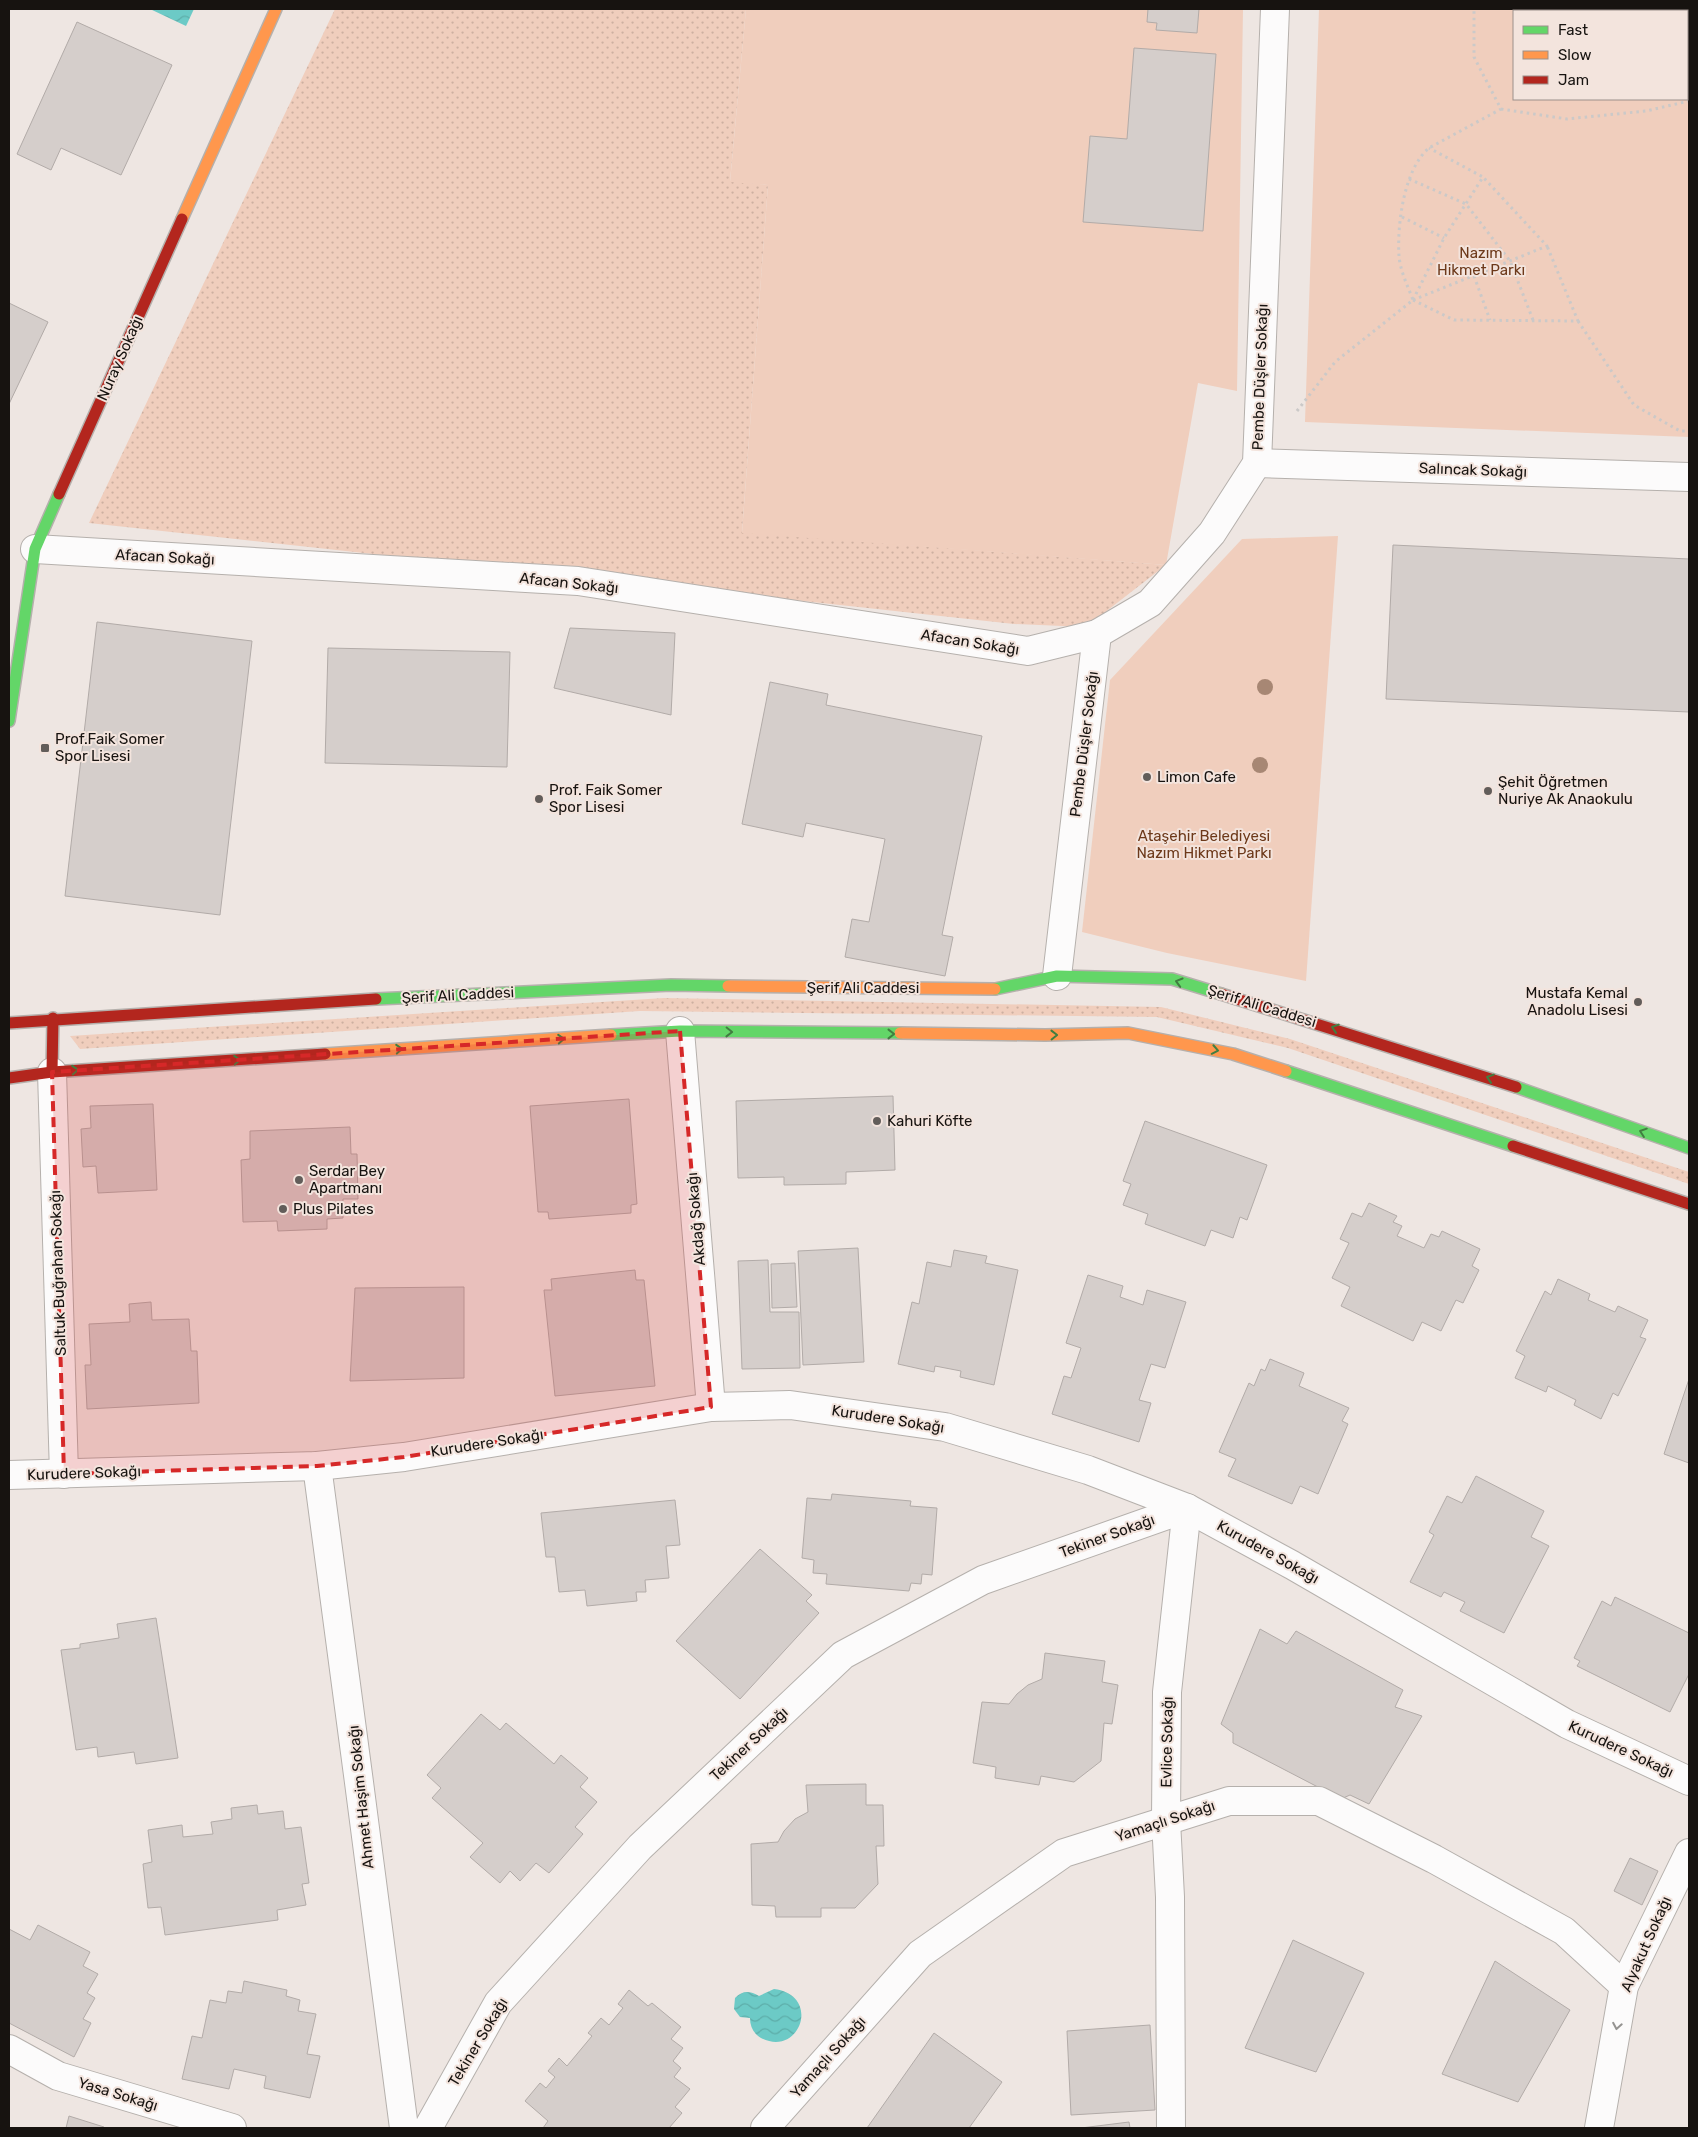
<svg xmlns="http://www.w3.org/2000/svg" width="1698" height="2137" font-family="Rubik,sans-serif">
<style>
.grass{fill:url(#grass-dots)}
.park{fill:#f0cebd;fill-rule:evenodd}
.water{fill:url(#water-waves)}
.building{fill:#d5cecb;stroke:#b2aba8}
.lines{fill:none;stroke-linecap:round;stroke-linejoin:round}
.street-casing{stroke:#b5b0ac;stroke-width:30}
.fast-casing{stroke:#b5b0ac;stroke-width:14}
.slow-casing{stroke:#b5b0ac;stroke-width:14}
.jam-casing{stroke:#b5b0ac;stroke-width:14}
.path{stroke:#cbc9c8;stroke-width:3;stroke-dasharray:2.5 4;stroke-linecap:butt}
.street{stroke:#fcfbfb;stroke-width:28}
.fast{stroke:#63d668;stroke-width:11}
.slow{stroke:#ff974d;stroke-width:11}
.jam{stroke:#b3261e;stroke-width:11}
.tree{fill:#a78774}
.oneway{stroke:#417e40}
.oneway2{stroke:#959391}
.marked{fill:#d62828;fill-opacity:0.2;stroke:#d62828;stroke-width:4;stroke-dasharray:10 6;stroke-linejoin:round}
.poi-dot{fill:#625d5a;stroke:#f3e4dd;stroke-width:2}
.labels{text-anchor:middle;stroke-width:4;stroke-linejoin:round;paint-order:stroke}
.park-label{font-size:15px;fill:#6d391a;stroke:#f3e4dd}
.street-label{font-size:15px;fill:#171310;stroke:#f3e4dd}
.poi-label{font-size:15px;fill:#171310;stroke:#f3e4dd;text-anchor:start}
</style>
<defs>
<pattern id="grass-dots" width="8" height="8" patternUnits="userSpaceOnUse" patternTransform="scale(1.25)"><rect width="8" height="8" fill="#f0cebd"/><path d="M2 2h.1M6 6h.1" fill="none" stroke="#cdb0a1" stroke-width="1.8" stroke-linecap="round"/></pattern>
<pattern id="water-waves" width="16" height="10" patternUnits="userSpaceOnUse" patternTransform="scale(1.25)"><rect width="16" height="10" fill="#6ccac6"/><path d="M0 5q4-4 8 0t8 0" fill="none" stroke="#5dada9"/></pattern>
</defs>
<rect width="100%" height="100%" fill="#eee6e2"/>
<g class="grass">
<polygon points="335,9 746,9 730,181 768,185 742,532 1166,565 1086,627 1014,624 89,523"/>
<polygon points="664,998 1161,1007 1290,1039 1689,1172 1689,1184 1288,1048 1157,1017 640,1011 80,1049 70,1036"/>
</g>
<g class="park">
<polygon points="746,9 1243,9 1237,391 1198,383 1166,565 742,533 768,185 730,182"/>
<path d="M1319,9H1689V437L1305,422ZM1687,11V99H1514V11Z"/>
<polygon points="1338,536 1306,981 1167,953 1082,932 1110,680 1242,539"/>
</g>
<g class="water">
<polygon points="150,9 194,9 186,26"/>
<path d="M774,1989C822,1995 800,2058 761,2038C754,2034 750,2027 750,2018L740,2017L734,2009L735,1998C743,1990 750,1991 759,1996Z"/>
</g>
<g class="building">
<polygon points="1148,9 1199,9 1197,33 1156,30 1157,23 1147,22"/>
<polygon points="77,22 172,65 121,175 61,148 51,170 17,154"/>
<polygon points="1134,48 1216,54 1203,231 1083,222 1090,136 1127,139"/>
<polygon points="9,303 48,322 9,404"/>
<polygon points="1393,545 1689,559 1689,712 1386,699"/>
<polygon points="97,622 252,641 220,915 65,896"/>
<polygon points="570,628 675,633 671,715 554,688"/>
<polygon points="328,648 510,652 507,767 325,763"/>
<polygon points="770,682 828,694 826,705 982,736 942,935 953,937 945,976 845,957 852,919 869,922 885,839 806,823 803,837 742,824"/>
<polygon points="893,1096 895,1170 846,1172 846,1184 784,1185 784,1177 738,1178 736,1101"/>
<polygon points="629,1099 637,1204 631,1205 631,1213 549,1219 548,1212 538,1212 530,1106"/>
<polygon points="153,1104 157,1190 98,1193 96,1166 83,1167 81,1129 91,1128 90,1106"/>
<polygon points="1145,1121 1267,1165 1247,1220 1240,1217 1233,1238 1211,1230 1205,1246 1145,1224 1148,1214 1123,1205 1131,1184 1123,1181"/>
<polygon points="350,1127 351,1154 357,1154 358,1199 343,1199 343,1218 327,1219 327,1229 278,1231 277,1221 243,1222 241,1160 250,1159 250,1131"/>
<polygon points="1369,1203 1397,1216 1393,1222 1402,1226 1397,1236 1424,1248 1431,1234 1439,1237 1442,1231 1480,1249 1472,1266 1479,1270 1463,1303 1456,1300 1441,1331 1422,1322 1413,1341 1341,1306 1350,1287 1332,1278 1349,1243 1340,1239 1352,1213 1362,1217"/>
<polygon points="858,1248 864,1362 803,1365 798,1251"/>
<polygon points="954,1250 987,1256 985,1263 1018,1270 994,1385 960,1377 961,1371 935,1366 934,1372 898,1364 912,1302 919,1304 927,1262 951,1267"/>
<polygon points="768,1260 770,1312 799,1312 800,1368 742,1369 738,1261"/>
<polygon points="795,1263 797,1307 772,1308 771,1264"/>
<polygon points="635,1270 636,1280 644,1280 655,1386 555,1396 544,1290 552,1290 551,1279"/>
<polygon points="1088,1275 1123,1286 1120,1297 1143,1305 1147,1290 1186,1302 1165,1368 1151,1364 1139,1400 1151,1403 1139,1442 1052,1414 1064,1376 1071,1378 1081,1348 1066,1343"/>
<polygon points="1558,1279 1590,1294 1588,1300 1615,1312 1618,1306 1648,1320 1640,1337 1646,1339 1618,1396 1613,1393 1601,1419 1574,1405 1576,1400 1548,1386 1546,1392 1515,1378 1525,1356 1516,1351 1545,1291 1551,1295"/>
<polygon points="464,1287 464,1378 350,1381 355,1288"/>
<polygon points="151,1302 152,1320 189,1319 191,1351 197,1351 199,1403 87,1409 85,1365 91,1365 89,1324 130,1322 129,1304"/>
<polygon points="1270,1359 1304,1373 1299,1386 1349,1408 1342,1421 1348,1424 1318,1494 1300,1486 1292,1504 1228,1476 1236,1459 1219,1452 1249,1383 1254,1386 1261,1369 1265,1371"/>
<polygon points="1689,1379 1689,1463 1664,1454"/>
<polygon points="1476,1476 1544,1511 1531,1537 1549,1546 1504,1633 1460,1611 1465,1602 1444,1592 1441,1597 1410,1582 1434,1535 1429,1532 1447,1496 1462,1503"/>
<polygon points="832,1494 911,1501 910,1506 937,1508 932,1575 922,1574 921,1584 911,1583 909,1591 826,1584 827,1574 813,1573 814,1560 802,1558 807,1498 831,1500"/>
<polygon points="675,1500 680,1545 666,1546 669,1578 645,1580 646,1592 636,1592 637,1601 587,1606 585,1590 559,1592 555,1557 546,1557 541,1513"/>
<polygon points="760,1549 812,1595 806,1601 819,1613 740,1699 676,1641"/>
<polygon points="1615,1597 1689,1633 1689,1674 1670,1712 1577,1666 1580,1661 1574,1658 1602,1601 1611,1606"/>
<polygon points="156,1618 178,1758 136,1764 134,1752 98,1757 97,1747 76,1750 61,1650 80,1648 80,1644 119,1638 117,1624"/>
<polygon points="1260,1629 1287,1644 1296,1631 1403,1690 1395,1707 1422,1716 1369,1804 1350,1795 1341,1799 1233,1743 1233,1733 1221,1724"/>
<polygon points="1045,1653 1105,1661 1102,1682 1118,1685 1112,1724 1104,1723 1101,1761 1074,1782 1041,1776 1039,1785 995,1778 996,1767 973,1763 982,1702 1009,1704 1017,1694 1028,1685 1042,1679"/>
<polygon points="481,1714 500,1730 506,1723 554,1764 561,1755 588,1778 580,1787 597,1802 575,1827 583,1834 549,1873 536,1863 520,1881 510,1871 500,1883 470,1857 483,1843 432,1798 441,1788 427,1775"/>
<polygon points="866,1784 866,1805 883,1805 884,1846 876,1846 878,1884 855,1908 821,1908 821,1917 776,1917 775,1906 752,1905 751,1844 778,1842 784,1831 795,1819 808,1812 806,1785"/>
<polygon points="257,1805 258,1814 283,1811 285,1829 301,1827 309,1883 302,1884 306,1905 277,1910 278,1920 165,1935 161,1907 148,1908 143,1864 152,1862 148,1830 182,1825 183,1837 213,1834 211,1822 232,1819 231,1808"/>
<polygon points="1630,1858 1658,1871 1642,1905 1614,1891"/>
<polygon points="38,1925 90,1952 83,1966 98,1974 87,1993 95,1998 83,2019 91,2023 74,2057 9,2023 9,1929 30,1940"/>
<polygon points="1293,1940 1364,1973 1316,2072 1245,2048"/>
<polygon points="1495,1961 1570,2010 1518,2102 1442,2074"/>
<polygon points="244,1981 287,1990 286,1996 300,2000 298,2011 316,2014 307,2054 320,2056 310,2098 264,2088 266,2076 234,2069 229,2089 182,2079 192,2036 202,2038 210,2000 226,2003 228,1991 242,1993"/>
<polygon points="629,1990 648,2006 652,2003 681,2027 671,2039 683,2048 673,2061 681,2068 674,2077 690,2089 675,2107 682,2113 669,2128 543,2128 548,2121 525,2101 540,2083 546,2088 555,2077 548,2071 559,2058 567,2066 592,2036 588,2033 601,2018 609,2025 623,2008 618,2004"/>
<polygon points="1150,2025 1155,2110 1071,2115 1067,2031"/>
<polygon points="934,2033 1002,2082 969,2128 867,2128"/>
<polygon points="69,2116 104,2127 103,2128 66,2128"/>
<polygon points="1129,2122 1130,2128 1081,2128"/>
</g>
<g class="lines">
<g class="street-casing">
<g id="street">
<polyline points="1257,463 1689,477"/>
<polyline points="35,549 578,581 1028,651 1097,634"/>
<polyline points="1057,976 1097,634 1150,603 1212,533 1257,463 1275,9"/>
<polyline points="680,1031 711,1407"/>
<polyline points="52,1072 64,1474"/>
<path d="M317,1466C348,1686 374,1908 404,2128"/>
<polyline points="9,1475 317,1466 404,1457 711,1407 790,1405 945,1427 1088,1470 1187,1508 1292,1565 1567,1724 1689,1781"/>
<polyline points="9,2049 58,2076 232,2128"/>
<polyline points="428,2128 498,2003 640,1847 843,1655 983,1580 1187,1508 1167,1692 1166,1821 1170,1897 1171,2128"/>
<polyline points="765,2128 920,1954 1064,1853 1229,1801 1319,1801 1434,1859 1564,1931 1624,1986"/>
<polyline points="1599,2128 1624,1986 1689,1853"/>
</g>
</g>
<g class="fast-casing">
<g id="fast">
<polyline points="9,721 35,549 59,494"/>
<polyline points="995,989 1057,976 1172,979 1221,994"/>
<polyline points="376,999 671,985 728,986"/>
<polyline points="611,1035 680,1031 900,1033"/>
<polyline points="1286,1071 1513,1146"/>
<polyline points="1516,1087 1689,1148"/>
</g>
</g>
<g class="slow-casing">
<g id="slow">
<polyline points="182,219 276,9"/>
<polyline points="728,986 995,989"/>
<polyline points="900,1033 1045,1035 1128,1033 1233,1054 1286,1071"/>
<polyline points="325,1054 611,1035"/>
</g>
</g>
<g class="jam-casing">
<g id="jam">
<polyline points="59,494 182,219"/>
<polyline points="1221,994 1516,1087"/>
<polyline points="9,1023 376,999"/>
<polyline points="52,1072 53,1018"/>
<polyline points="9,1078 52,1072 325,1054"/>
<polyline points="1513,1146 1689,1204"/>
</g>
</g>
<g class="path">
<polyline points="1501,109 1567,119 1646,111 1689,101"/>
<polyline points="1409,179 1466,204 1510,261 1533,320"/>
<polyline points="1402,217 1444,238"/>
<polyline points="1474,276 1490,320"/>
<polyline points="1413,300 1454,320 1578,321 1547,246"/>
<polyline points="1413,300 1547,246 1483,177"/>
<polyline points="1413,300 1444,238 1483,177 1429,148"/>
<polyline points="1578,321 1634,405 1680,431 1689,431"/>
<path d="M1297,411L1335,362L1413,300C1408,287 1400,270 1399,256C1397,224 1404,169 1429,148L1501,109L1474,57V9"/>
</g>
<use href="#street" class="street"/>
<use href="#fast" class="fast"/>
<use href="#slow" class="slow"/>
<use href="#jam" class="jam"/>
</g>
<g class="tree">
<circle cx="1265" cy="687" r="8"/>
<circle cx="1260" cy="765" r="8"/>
</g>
<defs><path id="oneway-chevron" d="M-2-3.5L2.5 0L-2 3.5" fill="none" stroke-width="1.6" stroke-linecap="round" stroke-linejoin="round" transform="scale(1.25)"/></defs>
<g class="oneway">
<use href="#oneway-chevron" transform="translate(1179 982) rotate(-164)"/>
<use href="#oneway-chevron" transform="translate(1335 1028) rotate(-162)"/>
<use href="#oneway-chevron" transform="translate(729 1032) rotate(1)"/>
<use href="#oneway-chevron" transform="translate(891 1034)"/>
<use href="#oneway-chevron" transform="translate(1054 1035) rotate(-1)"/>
<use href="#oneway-chevron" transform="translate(561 1039) rotate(-4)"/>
<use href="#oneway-chevron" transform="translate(399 1049) rotate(-4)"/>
<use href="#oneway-chevron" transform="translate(1215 1050) rotate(11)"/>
<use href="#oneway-chevron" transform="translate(237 1060) rotate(-4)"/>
<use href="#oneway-chevron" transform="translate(75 1070) rotate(-4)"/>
<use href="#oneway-chevron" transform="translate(1490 1078) rotate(-162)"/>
<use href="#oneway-chevron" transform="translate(1643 1132) rotate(-161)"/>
</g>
<use class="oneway2" href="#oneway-chevron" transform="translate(1617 2026) rotate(100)"/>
<path class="marked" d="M680,1031L711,1407L404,1457L317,1466L64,1474L52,1072Z"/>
<g class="poi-dot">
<rect x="40" y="743" width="10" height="10" rx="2.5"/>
<circle cx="1147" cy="777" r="5"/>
<circle cx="1488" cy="791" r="5"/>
<circle cx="539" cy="799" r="5"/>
<circle cx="1638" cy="1002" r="5"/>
<circle cx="877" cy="1121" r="5"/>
<circle cx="299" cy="1180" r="5"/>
<circle cx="283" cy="1209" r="5"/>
</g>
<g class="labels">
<g class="park-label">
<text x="1481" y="258">Nazım<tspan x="1481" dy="17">Hikmet Parkı</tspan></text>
<text x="1204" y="841">Ataşehir Belediyesi<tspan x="1204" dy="17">Nazım Hikmet Parkı</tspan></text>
</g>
<g class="street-label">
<text transform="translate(120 358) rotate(-66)" y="5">Nuray Sokağı</text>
<text transform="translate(1260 377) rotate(-88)" y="5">Pembe Düşler Sokağı</text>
<text transform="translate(1473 470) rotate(2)" y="5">Salıncak Sokağı</text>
<text transform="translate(165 557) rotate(3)" y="5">Afacan Sokağı</text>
<text transform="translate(569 583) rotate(6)" y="5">Afacan Sokağı</text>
<text transform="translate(970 642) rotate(9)" y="5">Afacan Sokağı</text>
<text transform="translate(1084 744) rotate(-83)" y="5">Pembe Düşler Sokağı</text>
<text x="863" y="993">Şerif Ali Caddesi</text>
<text transform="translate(458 995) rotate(-3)" y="5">Şerif Ali Caddesi</text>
<text transform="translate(1262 1006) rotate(17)" y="5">Şerif Ali Caddesi</text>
<text transform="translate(696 1219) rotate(-95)" y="5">Akdağ Sokağı</text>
<text transform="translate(58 1273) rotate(-92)" y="5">Saltuk Buğrahan Sokağı</text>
<text transform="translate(888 1419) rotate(9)" y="5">Kurudere Sokağı</text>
<text transform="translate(487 1443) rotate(-9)" y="5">Kurudere Sokağı</text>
<text transform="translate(84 1473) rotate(-2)" y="5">Kurudere Sokağı</text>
<text transform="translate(1107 1536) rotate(-20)" y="5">Tekiner Sokağı</text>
<text transform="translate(1268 1552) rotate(29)" y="5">Kurudere Sokağı</text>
<text transform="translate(1167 1742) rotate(-89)" y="5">Evlice Sokağı</text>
<text transform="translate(749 1744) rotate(-43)" y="5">Tekiner Sokağı</text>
<text transform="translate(1621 1749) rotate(25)" y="5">Kurudere Sokağı</text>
<text transform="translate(361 1797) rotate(-96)" y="5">Ahmet Haşim Sokağı</text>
<text transform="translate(1165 1821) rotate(-18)" y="5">Yamaçlı Sokağı</text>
<text transform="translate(1646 1944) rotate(-66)" y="5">Alyakut Sokağı</text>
<text transform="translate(478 2042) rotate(-59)" y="5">Tekiner Sokağı</text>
<text transform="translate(828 2057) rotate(-48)" y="5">Yamaçlı Sokağı</text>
<text transform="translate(118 2094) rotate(17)" y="5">Yasa Sokağı</text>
</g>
<g class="poi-label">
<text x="55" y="744">Prof.Faik Somer<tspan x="55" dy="17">Spor Lisesi</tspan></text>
<text x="1157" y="782">Limon Cafe</text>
<text x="1498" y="787">Şehit Öğretmen<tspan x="1498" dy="17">Nuriye Ak Anaokulu</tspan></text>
<text x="549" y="795">Prof. Faik Somer<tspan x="549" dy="17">Spor Lisesi</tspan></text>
<text x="1628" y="998" text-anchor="end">Mustafa Kemal<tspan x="1628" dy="17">Anadolu Lisesi</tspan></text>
<text x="887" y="1126">Kahuri Köfte</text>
<text x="309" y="1176">Serdar Bey<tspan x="309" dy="17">Apartmanı</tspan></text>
<text x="293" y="1214">Plus Pilates</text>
</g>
</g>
<rect width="1698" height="2137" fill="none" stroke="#171310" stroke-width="20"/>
<rect x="1513" y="10" width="175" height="90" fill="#f3e4dd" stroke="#9b908b"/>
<rect x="1523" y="26" width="25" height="8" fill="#63d668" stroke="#9b908b"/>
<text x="1558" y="35" font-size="15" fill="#171310">Fast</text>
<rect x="1523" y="51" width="25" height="8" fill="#ff974d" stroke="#9b908b"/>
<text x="1558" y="60" font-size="15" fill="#171310">Slow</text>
<rect x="1523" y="76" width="25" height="8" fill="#b3261e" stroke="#9b908b"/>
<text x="1558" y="85" font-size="15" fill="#171310">Jam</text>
</svg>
